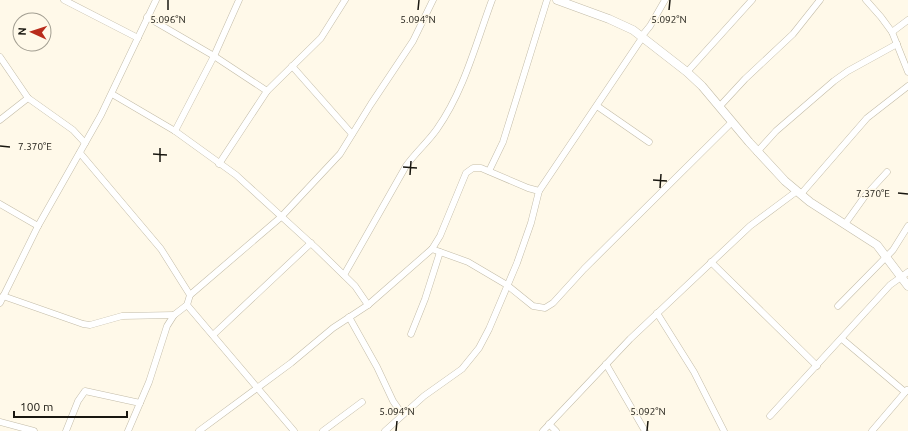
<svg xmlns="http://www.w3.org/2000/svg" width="908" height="431" font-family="Ubuntu,sans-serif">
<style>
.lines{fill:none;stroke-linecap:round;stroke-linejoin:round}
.minor-casing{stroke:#c3bca8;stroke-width:7}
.tertiary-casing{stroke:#c3bca8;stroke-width:9}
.minor{stroke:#fff;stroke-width:6}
.tertiary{stroke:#fff;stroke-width:8}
.ticks{fill:none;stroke:#191710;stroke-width:1.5}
.ticks-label{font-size:10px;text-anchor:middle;fill:#191710;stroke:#fff9e9;stroke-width:3;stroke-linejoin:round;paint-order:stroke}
</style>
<rect width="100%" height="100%" fill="#fff9e9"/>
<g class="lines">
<g class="minor-casing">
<g id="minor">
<polyline points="64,0 138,38"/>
<polyline points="866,0 881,17 892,32 908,72"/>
<polyline points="147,17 214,56 267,91"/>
<polyline points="892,32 908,20"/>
<polyline points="641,37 650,26 665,0"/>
<polyline points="0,57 28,98 73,130 85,143"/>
<polyline points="292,66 352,134"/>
<polyline points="687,72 752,0"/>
<polyline points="112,94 175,131 236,175 316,248 355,286 368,305"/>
<polyline points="597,106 649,142"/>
<polyline points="720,106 745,79 793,34 820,0"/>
<polyline points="0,120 28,98"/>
<polyline points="175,131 214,56 239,0"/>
<polyline points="757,152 776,131 834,81 848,71 897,44"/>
<polyline points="80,153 161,249 190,295 187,305 294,431"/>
<polyline points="219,164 267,91 321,38 345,0"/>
<polyline points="489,171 503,142 547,0"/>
<polyline points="801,194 867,118 908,86"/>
<polyline points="0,204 38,226"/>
<polyline points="845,224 865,196 887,172"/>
<polyline points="432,249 468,262 507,285 533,306 545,308 553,303 584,269 732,122"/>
<polyline points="711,262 817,366"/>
<path d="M344,275L406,166C415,153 428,142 437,129C464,91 476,43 492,0"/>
<polyline points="190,295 281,217 340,154 371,104 413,41 433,0"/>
<polyline points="3,296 83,324 90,325 122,316 174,315"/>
<polyline points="0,303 38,226 101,115 156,0"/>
<polyline points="838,306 893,250 908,226"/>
<polyline points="657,313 694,372 724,431"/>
<polyline points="349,317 377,367 393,401 402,414"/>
<polyline points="411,334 425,299 440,252"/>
<polyline points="213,335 311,243"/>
<polyline points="842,339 905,392"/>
<polyline points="606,364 645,431"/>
<polyline points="770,416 890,285 908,272"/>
<polyline points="0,422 34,431"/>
<polyline points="549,424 556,431"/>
<polyline points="66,431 78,401 85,391 140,403"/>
<polyline points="128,431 149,382 167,326 174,315 187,305"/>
<polyline points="199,431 291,363 333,328 368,305 432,249 440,236 466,173 473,168 481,168 528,188 539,191 642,38"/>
<polyline points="323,431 362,402"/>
<polyline points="385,431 424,396 462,369 479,348 489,329 517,263 531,223 539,191"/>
<polyline points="543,431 630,339 750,226 797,191"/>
<polyline points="872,431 907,390"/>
</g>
</g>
<g class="tertiary-casing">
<polyline id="tertiary" points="557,0 609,19 633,30 687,72 702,86 749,142 785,181 810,202 877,245 908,286"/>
</g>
<use href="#minor" class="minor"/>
<use href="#tertiary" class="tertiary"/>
</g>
<path class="ticks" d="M168,10V0M418,10L419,0M669,10L670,0M0,146L10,147M153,154L167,155M160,162V148M403,167L417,168M410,175L411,161M653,180L667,181M660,188L661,174M898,193L908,194M396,431L397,421M647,431L648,421"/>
<g class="ticks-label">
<text x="168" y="23">5.096°N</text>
<text x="418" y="23">5.094°N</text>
<text x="669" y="23">5.092°N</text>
<text x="35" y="150">7.370°E</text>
<text x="873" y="197">7.370°E</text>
<text x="397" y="415">5.094°N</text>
<text x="648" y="415">5.092°N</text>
</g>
<g transform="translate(32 32) rotate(273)"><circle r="19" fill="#fff9e9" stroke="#a39f92"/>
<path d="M0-3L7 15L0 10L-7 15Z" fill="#b92c1b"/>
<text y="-6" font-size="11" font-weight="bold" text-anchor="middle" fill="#191710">N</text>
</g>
<path d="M14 411v6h113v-6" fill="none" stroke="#191710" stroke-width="2"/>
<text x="20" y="411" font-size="12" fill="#191710" stroke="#fff9e9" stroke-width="3" paint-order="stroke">100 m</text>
</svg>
